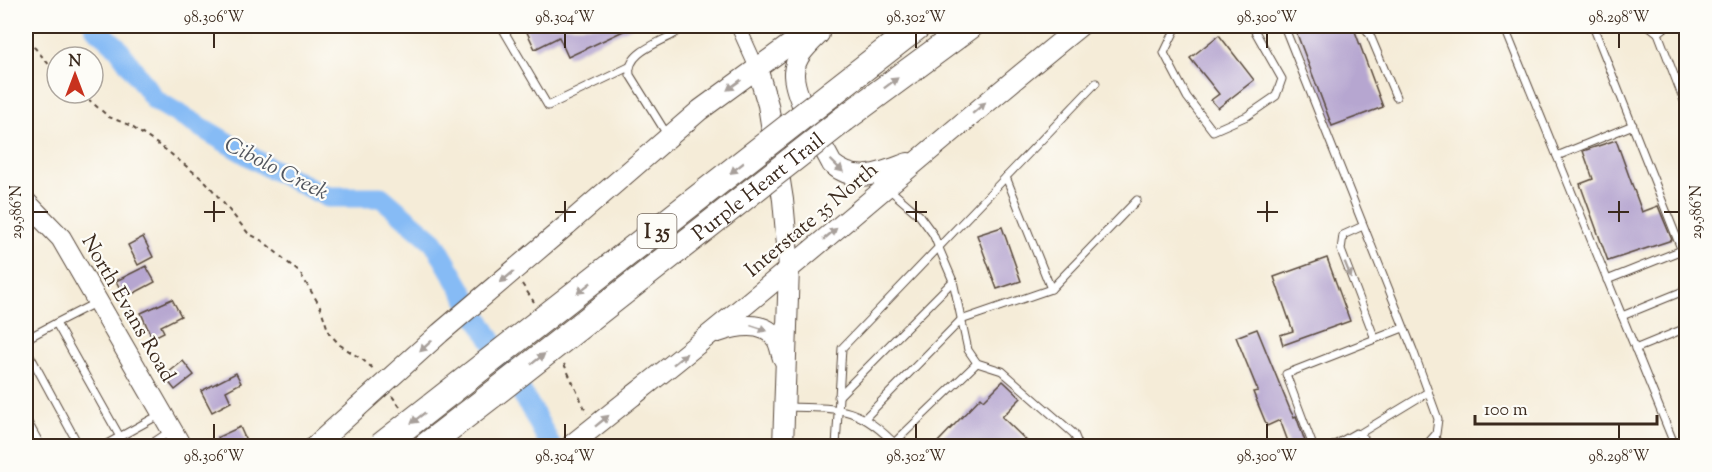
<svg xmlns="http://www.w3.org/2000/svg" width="1712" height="472" font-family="'Sorts Mill Goudy',serif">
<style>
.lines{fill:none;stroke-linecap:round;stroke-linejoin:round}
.river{stroke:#86bbf5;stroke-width:21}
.building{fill:#b6a6d0}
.lane-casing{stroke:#57473a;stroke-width:9}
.street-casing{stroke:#57473a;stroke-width:16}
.secondary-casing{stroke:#57473a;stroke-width:22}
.highway-casing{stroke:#57473a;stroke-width:28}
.path{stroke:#57473a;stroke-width:2;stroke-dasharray:4.5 4.5;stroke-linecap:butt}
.lane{stroke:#fff;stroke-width:7}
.street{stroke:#fff;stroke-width:14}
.secondary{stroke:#fff;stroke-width:20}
.highway{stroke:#fff;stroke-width:26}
.secondary-bridge-casing{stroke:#57473a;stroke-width:22;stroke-linecap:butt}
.highway-bridge-casing{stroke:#57473a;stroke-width:28;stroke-linecap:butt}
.secondary-bridge{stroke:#fff;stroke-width:20}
.highway-bridge{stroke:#fff;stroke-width:26}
.oneway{fill:#a79f9a}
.ticks{fill:none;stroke:#3b2a1e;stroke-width:2}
.labels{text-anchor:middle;stroke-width:4.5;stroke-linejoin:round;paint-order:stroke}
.shield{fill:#fdfcf7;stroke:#75695f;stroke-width:1.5}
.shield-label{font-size:20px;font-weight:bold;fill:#3b2a1e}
.street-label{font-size:21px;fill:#3b2a1e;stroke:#fdfcf7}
.water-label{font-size:22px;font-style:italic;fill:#52565e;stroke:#fdfcf7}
.neatline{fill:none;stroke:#3b2a1e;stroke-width:2}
.ticks-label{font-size:15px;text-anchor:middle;fill:#3b2a1e}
</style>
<rect width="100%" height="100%" fill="#fdfcf7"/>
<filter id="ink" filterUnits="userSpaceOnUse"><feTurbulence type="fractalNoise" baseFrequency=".0167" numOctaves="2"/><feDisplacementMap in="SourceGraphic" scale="12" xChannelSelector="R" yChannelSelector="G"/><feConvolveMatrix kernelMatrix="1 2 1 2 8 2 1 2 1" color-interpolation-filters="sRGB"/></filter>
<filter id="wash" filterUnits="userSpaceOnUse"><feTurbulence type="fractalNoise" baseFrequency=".008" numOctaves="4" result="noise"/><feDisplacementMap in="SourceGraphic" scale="24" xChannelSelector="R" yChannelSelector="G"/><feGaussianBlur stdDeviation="1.35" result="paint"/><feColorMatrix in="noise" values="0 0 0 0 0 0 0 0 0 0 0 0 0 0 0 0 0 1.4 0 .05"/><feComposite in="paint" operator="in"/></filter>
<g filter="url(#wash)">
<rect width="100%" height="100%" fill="#f5ecd8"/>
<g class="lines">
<polyline class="river" points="94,26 117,47 155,100 268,167 328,197 381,197 434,242 533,412 551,446"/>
</g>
<g id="blocks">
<g class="building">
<polygon points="524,26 634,26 568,57 559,37 535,49"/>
<polygon points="1294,26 1353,26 1383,107 1332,126"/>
<polygon points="1219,35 1254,80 1218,108 1211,100 1219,94 1190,58"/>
<polygon points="1616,140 1642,212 1658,206 1672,240 1608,261 1580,184 1593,179 1583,151"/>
<polygon points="1002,227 1021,281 997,289 977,235"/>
<polygon points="143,237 153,257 138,265 128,245"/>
<polygon points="1327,258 1350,321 1283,345 1280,335 1293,331 1274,277"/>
<polygon points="146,266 155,282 125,298 116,281"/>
<polygon points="172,299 181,316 161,326 164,332 152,338 141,313"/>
<polygon points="1257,329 1291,412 1294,417 1296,416 1307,447 1290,447 1280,420 1267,426 1253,392 1258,391 1236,337"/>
<polygon points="183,361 194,375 175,390 164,376"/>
<polygon points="236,373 241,383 226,391 231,402 212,412 201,391"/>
<polygon points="1003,381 1021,398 1002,417 1033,447 933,447 981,397 984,400"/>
<polygon points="240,427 249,447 223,447 218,437"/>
</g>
</g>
</g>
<g filter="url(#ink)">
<use href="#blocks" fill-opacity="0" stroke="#57473a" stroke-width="1.5"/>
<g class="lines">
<g class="lane-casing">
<g id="lane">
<polyline points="501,26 548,106 629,67"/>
<polyline points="1177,26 1164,53 1187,97 1213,131 1247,116 1276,96 1282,79 1252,26"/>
<polyline points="1284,26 1413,350 1438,419 1436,434 1428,443 1420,446"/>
<polyline points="1364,26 1370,35 1396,97"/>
<polyline points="1504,26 1675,446"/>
<polyline points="1593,26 1686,261"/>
<polyline points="1649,26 1658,33 1686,106"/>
<polyline points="1658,33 1667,26"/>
<path d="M668,136L630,75C626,53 657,44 674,34L680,30L682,26"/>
<polyline points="1557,156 1633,125"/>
<polyline points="1006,177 1096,83"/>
<polyline points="889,189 919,215 933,234 953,281 968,350 977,363 1002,371 1074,434 1079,446"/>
<polyline points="1363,226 1343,235 1341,250 1375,339"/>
<polyline points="1607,280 1682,250"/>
<polyline points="1051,289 1137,200"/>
<polyline points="1622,316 1686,290"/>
<polyline points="56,323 97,302"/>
<polyline points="26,339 56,323 120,437"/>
<polyline points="26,348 79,446"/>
<polyline points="1635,349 1686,328"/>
<polyline points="838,397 953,281"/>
<path d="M787,407C840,408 859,406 897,446"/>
<polyline points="26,419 41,446"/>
<polyline points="1359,434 1428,392"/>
<polyline points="1435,436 1438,446"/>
<polyline points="894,443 977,363"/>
<polyline points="103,446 161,414"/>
<polyline points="148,446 169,432"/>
<polyline points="836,446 842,348 1006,177 1051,289 961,320 865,418"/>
<polyline points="1313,446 1286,374 1403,328"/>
<polyline points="1333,446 1356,433 1364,438 1368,446"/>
</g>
</g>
<g class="street-casing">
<polyline id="street" points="738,26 757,68"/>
</g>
<g class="secondary-casing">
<g id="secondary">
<path d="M819,34C808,45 795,56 794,73C793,95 821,143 832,164C857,185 880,173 908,163"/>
<polyline points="757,68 768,105 783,200 789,267 783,446"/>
<polyline points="26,202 61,238 181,446"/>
<polyline points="567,225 700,110 815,26"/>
<path d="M718,332C736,326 764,319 777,340C780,345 781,353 783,358"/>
<path d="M634,395C786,276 930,147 1080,26"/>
<polyline points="315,446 358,407"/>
</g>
</g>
<g class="highway-casing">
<g id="highway">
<polyline points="832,93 918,26"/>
<polyline points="844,119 970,26"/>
<polyline points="426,446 492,395"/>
</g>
</g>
<g class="path">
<polyline points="26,42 35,48 57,74"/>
<polyline points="81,93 109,117 129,125 166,150 206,182 248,233 264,242 300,273 320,306 329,333 340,345 363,360 376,371"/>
<polyline points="522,284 534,302"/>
<polyline points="564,364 587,413"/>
<polyline points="392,396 401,408"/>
</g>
<use href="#lane" class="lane"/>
<use href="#street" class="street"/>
<use href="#secondary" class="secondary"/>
<use href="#highway" class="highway"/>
<g class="secondary-bridge-casing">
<g id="secondary-bridge">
<polyline points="358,407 440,333 567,225"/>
<polyline points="570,446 634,395"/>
</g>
</g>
<g class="highway-bridge-casing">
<g id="highway-bridge">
<path id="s1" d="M492,395L844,119"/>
<polyline points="381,446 832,93"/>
</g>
</g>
<use href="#secondary-bridge" class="secondary-bridge"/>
<use href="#highway-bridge" class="highway-bridge"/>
</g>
<defs><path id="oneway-solid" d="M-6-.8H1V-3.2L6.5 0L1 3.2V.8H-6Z" transform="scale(1.5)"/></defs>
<g class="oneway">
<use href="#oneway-solid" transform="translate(891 83) rotate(-37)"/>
<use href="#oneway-solid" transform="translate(734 85) rotate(144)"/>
<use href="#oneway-solid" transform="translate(979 108) rotate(-41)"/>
<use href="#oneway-solid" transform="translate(837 166) rotate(44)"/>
<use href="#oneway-solid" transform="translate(737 168) rotate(142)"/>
<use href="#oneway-solid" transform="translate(830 234) rotate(-40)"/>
<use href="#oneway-solid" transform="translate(1348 270) rotate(68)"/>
<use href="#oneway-solid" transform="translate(507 277) rotate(140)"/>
<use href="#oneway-solid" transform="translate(584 288) rotate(142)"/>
<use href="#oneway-solid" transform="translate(759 328) rotate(19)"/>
<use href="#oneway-solid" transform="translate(426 346) rotate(138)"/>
<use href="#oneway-solid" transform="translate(538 359) rotate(-38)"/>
<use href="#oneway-solid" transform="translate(680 359) rotate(-39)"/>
<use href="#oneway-solid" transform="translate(418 418) rotate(142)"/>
<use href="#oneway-solid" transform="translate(602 421) rotate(-39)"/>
</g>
</g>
<path class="ticks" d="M214,33V48M565,33V48M916,33V48M1267,33V48M1619,33V48M214,201V222M565,201V222M916,201V222M1267,201V222M1619,201V222M33,212H48M204,212H225M555,212H576M906,212H927M1257,212H1278M1608,212H1629M1664,212H1679M214,424V439M565,424V439M916,424V439M1267,424V439M1619,424V439"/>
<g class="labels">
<rect class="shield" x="637.5" y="214" width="39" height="34" rx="4.5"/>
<g class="shield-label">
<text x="657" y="238">I 35</text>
</g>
<g class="street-label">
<text dy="7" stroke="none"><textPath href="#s1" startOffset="338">Purple Heart Trail</textPath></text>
<text transform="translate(811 219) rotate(-40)" y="7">Interstate 35 North</text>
<text transform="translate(129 308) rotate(60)" y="7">North Evans Road</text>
</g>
<g class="water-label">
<text transform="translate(277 167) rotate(27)" y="8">Cibolo Creek</text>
</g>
</g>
<rect width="1712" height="472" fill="none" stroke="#fdfcf7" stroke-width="66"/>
<g transform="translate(75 75)"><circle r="28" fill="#fdfcf7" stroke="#afa8a0" stroke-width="1.5"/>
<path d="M0-4.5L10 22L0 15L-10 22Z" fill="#c8321e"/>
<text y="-9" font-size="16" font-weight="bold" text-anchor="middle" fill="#3b2a1e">N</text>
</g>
<path d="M1475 415v9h182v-9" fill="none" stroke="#3b2a1e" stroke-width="3"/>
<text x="1484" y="415" font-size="18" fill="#3b2a1e" stroke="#fdfcf7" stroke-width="4.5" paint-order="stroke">100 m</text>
<rect x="33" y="33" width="1646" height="406" class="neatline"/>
<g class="ticks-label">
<text x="214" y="22">98.306°W</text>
<text x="565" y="22">98.304°W</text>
<text x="916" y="22">98.302°W</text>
<text x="1267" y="22">98.300°W</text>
<text x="1619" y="22">98.298°W</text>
<text transform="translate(16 212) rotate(-90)" y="5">29.586°N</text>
<text transform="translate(1696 212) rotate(-90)" y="5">29.586°N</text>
<text x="214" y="461">98.306°W</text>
<text x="565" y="461">98.304°W</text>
<text x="916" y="461">98.302°W</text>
<text x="1267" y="461">98.300°W</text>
<text x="1619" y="461">98.298°W</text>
</g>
</svg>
